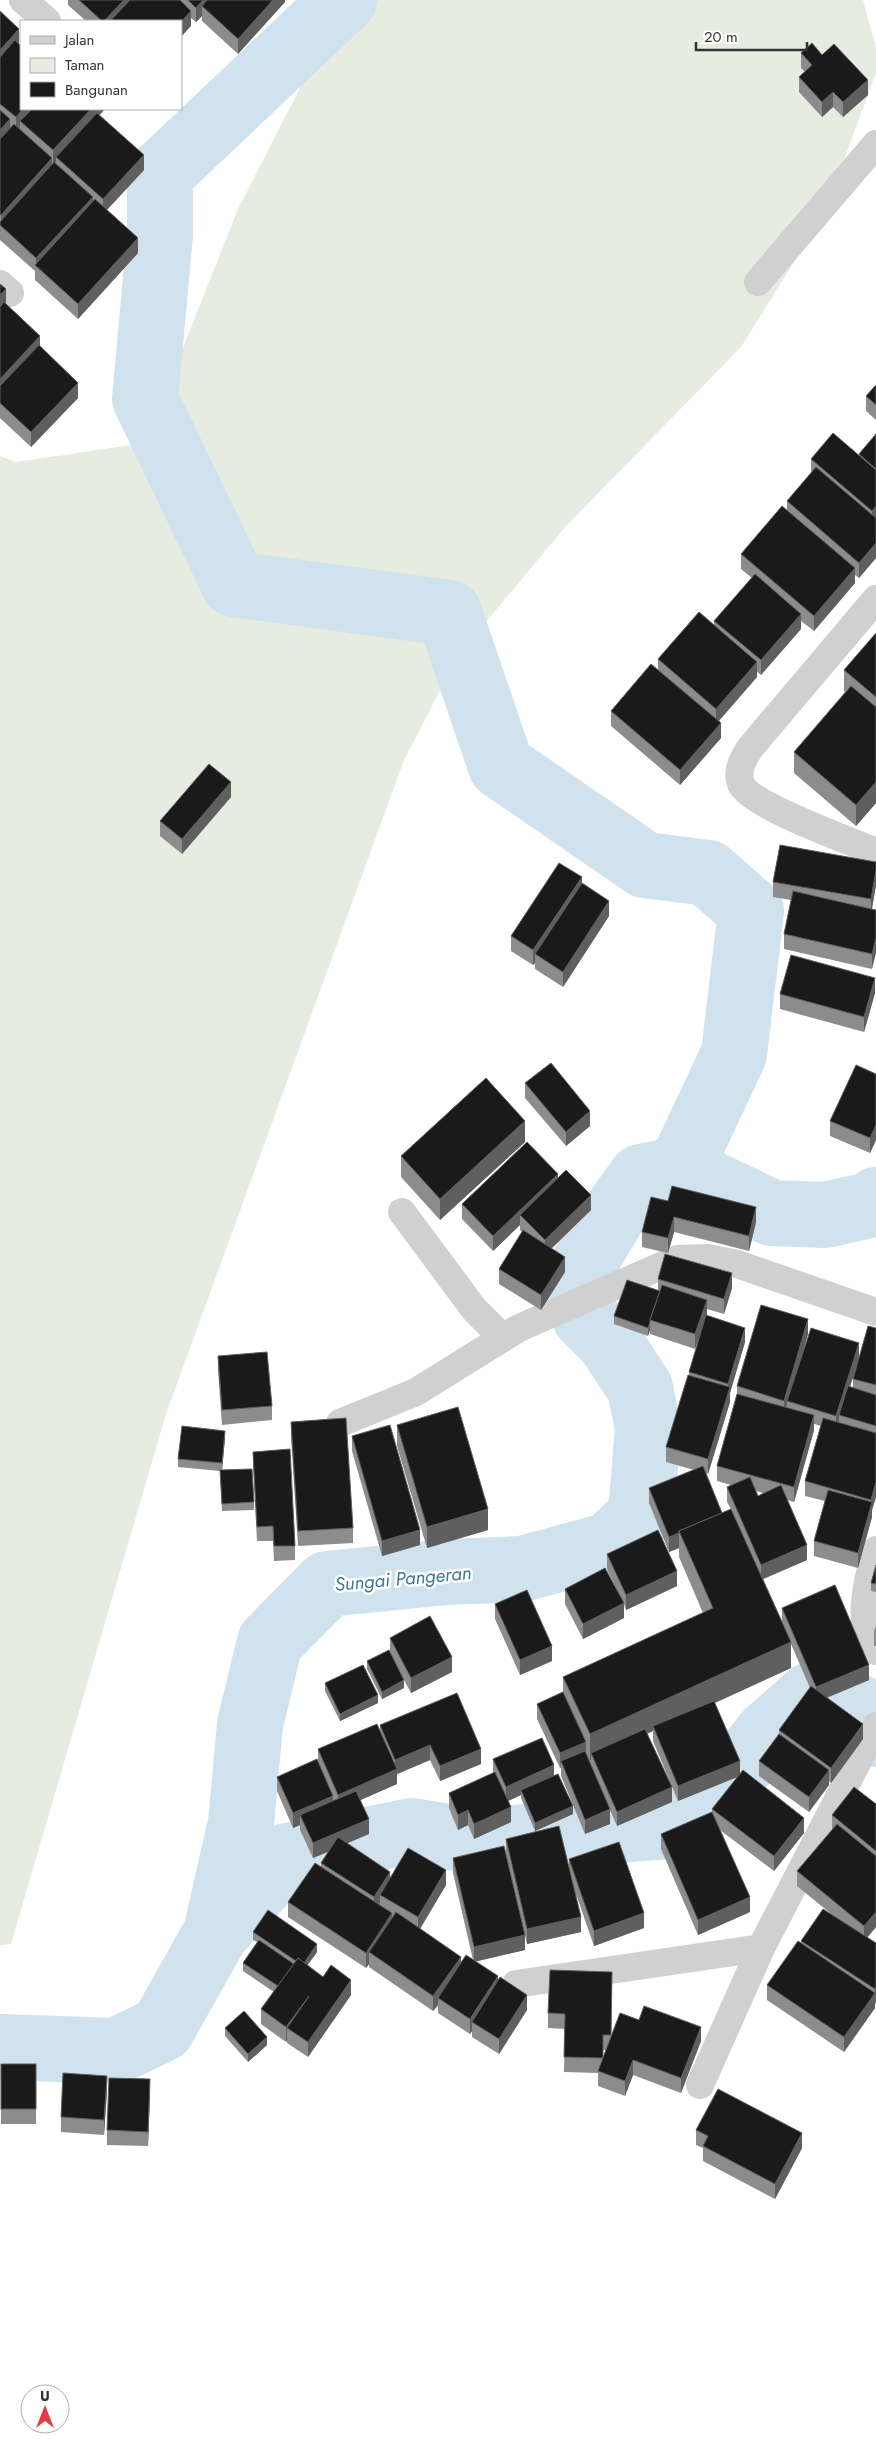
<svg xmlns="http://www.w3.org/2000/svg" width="876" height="2454" font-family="Jost,sans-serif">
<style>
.green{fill:#e6ecdf}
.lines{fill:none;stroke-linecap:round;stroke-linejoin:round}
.river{stroke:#cfe2ee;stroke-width:66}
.minor{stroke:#d0d0d0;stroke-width:28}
.wall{fill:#8c8c8c;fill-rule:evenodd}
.shaded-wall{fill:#5f5f5f}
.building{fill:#1a1a1a;stroke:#5f5f5f}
.labels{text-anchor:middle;stroke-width:5;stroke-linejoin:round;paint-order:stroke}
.water-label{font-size:19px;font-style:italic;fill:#3f7597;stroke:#fff}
</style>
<rect width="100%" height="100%" fill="#fff"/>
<polygon class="green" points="366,0 863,0 876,48 876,73 824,214 741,347 566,526 459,654 404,760 166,1414 11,1944 0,1945 0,456 16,462 145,443 238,209 320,49"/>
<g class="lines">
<g class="river">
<polyline points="344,0 160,174 160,234 145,399 234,584 449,613 501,766 645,865 708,873 751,911 734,1054 680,1169"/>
<polyline points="680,1169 772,1213 825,1215 874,1204 876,1200"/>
<polyline points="217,1932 287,1856 412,1831 474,1841 669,1826 716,1797 767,1734 811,1695 858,1707 876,1734"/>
<polyline points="0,2047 116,2051 162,2029 216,1933 241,1823 250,1724 270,1642 327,1584 447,1572 522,1569 610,1545 641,1515 648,1428 640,1388 609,1341 585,1317 577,1275 612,1217 641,1177 680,1169"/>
</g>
<g class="minor">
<polyline points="23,0 47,21"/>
<polyline points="758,282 876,144"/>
<polyline points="0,284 10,293"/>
<path d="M876,599L750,748C743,759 736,771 741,784C751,806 851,841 876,852"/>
<polyline points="402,1212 474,1309 503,1338"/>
<polyline points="340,1423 416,1392 519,1328 677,1259 708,1258 737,1264 876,1312"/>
<path d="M876,1550C868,1577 855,1626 876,1651"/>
<polyline points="516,1984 761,1948 876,1726"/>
<polyline points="700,2085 761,1948"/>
</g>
</g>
<g class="wall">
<polygon points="68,0 285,0 285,2 238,54 202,21 202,16 196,22 191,18 191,26 181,21 86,21 68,5"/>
<polygon points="0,11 19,44 21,109 105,109 99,115 144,170 107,210 138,253 78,319 35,280 35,271 0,240"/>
<polygon points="801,53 822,55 868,95 843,117 833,107 822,117 799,92 799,77 805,72 801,68"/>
<polygon points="0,284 6,304 40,346 78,398 31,447 0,418"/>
<polygon points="876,385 876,420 866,411 866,396"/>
<polygon points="876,434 876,558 859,578 855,575 855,583 814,631 801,621 801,629 761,675 757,672 757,677 719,721 721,738 680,785 611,726 611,711 658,669 658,659 714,625 714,621 752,578 741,569 741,554 787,509 787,501 811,473 811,459 859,456 859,454"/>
<polygon points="876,633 876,803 856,826 794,773 794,752 845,692 844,691 844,670"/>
<polygon points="231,797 182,854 160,836 160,821"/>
<polygon points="876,862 876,885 872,909 876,910 872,969 784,949 784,934 791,900 773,897 773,882"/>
<polygon points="582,883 609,916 563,987 535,969 535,963 533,965 511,951 511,936"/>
<polygon points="875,993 864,1032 780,1009 780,994"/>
<polygon points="876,1074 876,1140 870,1153 830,1136 830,1121"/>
<polygon points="525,1083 590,1126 566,1146 525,1098"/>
<polygon points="525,1142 440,1220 401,1177 401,1156"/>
<polygon points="558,1179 591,1210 551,1248 565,1272 541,1310 499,1284 499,1269 522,1232 520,1230 520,1225 493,1251 462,1219 462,1204"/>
<polygon points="651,1197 756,1222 749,1251 674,1232 668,1253 642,1247 642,1232"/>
<path d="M658,1279L732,1288L724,1314L707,1309V1315L745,1342L730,1393V1402L708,1474L705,1473L722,1513L731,1509L727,1502V1487L731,1485L717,1481V1466L737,1394V1386L808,1334L803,1353L859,1357L876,1328V1497L872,1510V1517L858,1568L814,1556V1541L825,1501L805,1496V1481L821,1426L814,1424V1430L794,1502L787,1500L807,1560L763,1579L782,1621V1608L869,1680L827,1698L863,1739L831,1783L829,1781V1785L809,1812L759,1776V1761L779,1735V1730L810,1688L791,1644V1668L715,1703L740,1774L804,1833L774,1871L720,1830L750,1912L698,1935L661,1849V1834L712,1812V1809L737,1777L678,1801L653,1741V1731L647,1734L672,1802L617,1826L610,1810V1824L585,1834L561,1776V1768H560L537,1719V1704L563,1692V1677L703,1613L679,1557V1548L669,1552L649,1503V1488L694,1470L666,1462V1447L689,1375V1372L703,1328L695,1349L650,1334V1330L648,1336L614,1324V1316L658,1291ZM857,1364L853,1379V1388L850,1387ZM756,1491L763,1493L758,1496Z"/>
<polygon points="218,1356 272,1406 272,1420 222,1425 218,1371"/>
<polygon points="291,1422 353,1528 353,1543 298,1546 291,1437"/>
<polygon points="397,1425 488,1530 427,1548 397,1446"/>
<polygon points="352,1436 420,1545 382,1556 352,1451"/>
<polygon points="225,1438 222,1470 254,1502 254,1510 222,1511 220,1471 178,1467 178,1459"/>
<polygon points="253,1452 295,1546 295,1560 274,1561 273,1541 257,1541 253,1467"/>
<polygon points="607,1554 677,1586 626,1610 624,1604 624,1618 583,1639 565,1604 565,1589 616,1588 607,1569"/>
<polygon points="876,1565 876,1592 871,1591 871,1583"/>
<polygon points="495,1604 552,1661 520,1675 495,1619"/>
<polygon points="876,1626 876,1646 874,1646 874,1631"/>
<polygon points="390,1638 452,1672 411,1693 396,1665 404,1688 382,1699 367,1669 367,1661 390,1652"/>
<polygon points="325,1683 378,1703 340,1721 325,1691"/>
<polygon points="380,1725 481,1764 440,1781 430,1760 397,1774 397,1784 360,1800 369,1834 347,1843 390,1878 446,1885 420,1929 461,1962 473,1960 453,1873 453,1858 525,1950 475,1961 498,1981 527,2010 499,2054 472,2037 472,2031 470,2034 438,2013 438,2005 433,2011 369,1967 369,1964 366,1968 288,1917 288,1902 321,1867 321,1863 328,1852 313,1858 300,1830 300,1825 293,1828 277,1791 277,1777 318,1761 318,1749 380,1732"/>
<polygon points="493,1759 554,1776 573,1814 535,1831 521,1798 521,1795 508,1801 511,1822 474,1839 468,1825 458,1830 449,1808 449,1793 493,1773"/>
<polygon points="876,1804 876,1927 867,1938 876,1943 875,2008 844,2052 767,2000 767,1985 801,1943 801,1941 830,1913 797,1886 797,1871 832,1830 832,1815"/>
<polygon points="506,1839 569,1865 569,1859 644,1928 594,1946 576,1894 581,1932 527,1944 506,1854"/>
<polygon points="253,1932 317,1952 307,1965 323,1977 351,1995 308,2057 287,2043 287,2040 286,2042 261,2024 261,2009 274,1992 243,1971 243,1963 257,1942 253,1940"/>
<path d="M612,1972L611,2038L639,2020L701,2041L681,2093L633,2075L625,2096L598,2086V2073L564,2072L565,2029L548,2028V2013ZM603,2050H606L603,2059Z"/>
<polygon points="225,2028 267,2045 248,2062 225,2036"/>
<rect x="1" y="2064" width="35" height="60"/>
<polygon points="107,2091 104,2135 61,2132 61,2117"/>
<polygon points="150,2094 148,2146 107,2145 107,2130"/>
<polygon points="696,2130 802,2148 775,2199 703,2161 703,2148 696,2145"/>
</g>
<g class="shaded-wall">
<polygon points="124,0 137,0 118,21 104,21"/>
<polygon points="203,0 217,0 202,6 202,16 196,22 196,8"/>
<polygon points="273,0 285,0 285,2 238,54 238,39"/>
<polygon points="191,11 191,26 181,37 181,22"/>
<polygon points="19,29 19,44 0,65 0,50"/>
<polygon points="868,80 868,95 843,117 843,102"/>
<polygon points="833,92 833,107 822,117 822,102"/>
<polygon points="23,109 37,109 20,121 20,127 16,132 16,117"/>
<polygon points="91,109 105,109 59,159 56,157 56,162 53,165 53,150"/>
<polygon points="10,119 10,134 0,145 0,130"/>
<polygon points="144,155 144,170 103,214 103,199"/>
<polygon points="52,158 52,173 1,226 1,215"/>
<polygon points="93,197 93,212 36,267 36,258"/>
<polygon points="138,238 138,253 78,319 78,304"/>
<polygon points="6,289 6,304 0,310 0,295"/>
<polygon points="40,336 40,351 0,393 0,379"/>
<polygon points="78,383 78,398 31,447 31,432"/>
<polygon points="876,506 876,521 872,526 872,511"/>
<polygon points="876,543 876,558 859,578 859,563"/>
<polygon points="855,568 855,583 814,631 814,616"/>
<polygon points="801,614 801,629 761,675 761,660"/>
<polygon points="757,662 757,677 716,724 716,709"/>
<polygon points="721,723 721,738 680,785 680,770"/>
<polygon points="231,782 231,797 182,854 182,839"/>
<polygon points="876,782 876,803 856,826 856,805"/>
<polygon points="876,870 876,885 871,914 871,899"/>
<polygon points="582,877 582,892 535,954 535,963 533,965 533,950"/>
<polygon points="609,901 609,916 563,987 563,972"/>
<polygon points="876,938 876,953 872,969 872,954"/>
<polygon points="875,978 875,993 864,1032 864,1017"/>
<polygon points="590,1111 590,1126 566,1146 566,1132"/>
<polygon points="525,1121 525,1142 440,1220 440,1199"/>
<polygon points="876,1125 876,1140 870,1153 870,1138"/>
<polygon points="558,1174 558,1189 520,1215 520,1225 493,1251 493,1236"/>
<polygon points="591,1195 591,1210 545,1255 545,1240"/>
<polygon points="756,1207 756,1222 749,1251 749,1236"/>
<polygon points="674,1217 674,1232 668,1253 668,1238"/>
<polygon points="565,1257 565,1272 541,1310 541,1295"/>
<polygon points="732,1273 732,1288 724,1314 724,1299"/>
<polygon points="707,1300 707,1315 695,1349 695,1334"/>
<polygon points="808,1319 808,1334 788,1402 787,1401 787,1405 784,1416 784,1401"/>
<polygon points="650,1322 650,1330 648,1336 648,1328"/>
<polygon points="745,1328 745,1342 730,1393 730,1402 708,1474 708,1459 728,1393 728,1384"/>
<polygon points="859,1343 859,1358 841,1415 839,1415 839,1421 836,1431 836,1416"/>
<polygon points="814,1415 814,1430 794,1502 794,1487"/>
<polygon points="225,1431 225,1438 222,1471 222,1463"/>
<polygon points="876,1482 876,1497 872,1510 872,1517 858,1568 858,1553 871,1506 871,1500"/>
<polygon points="488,1509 488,1530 427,1548 427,1527"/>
<polygon points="420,1530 420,1545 382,1556 382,1541"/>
<polygon points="679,1533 679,1548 669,1552 669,1537"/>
<polygon points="807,1545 807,1560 761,1580 761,1565"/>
<polygon points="677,1571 677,1586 626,1610 626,1595"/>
<polygon points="624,1603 624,1618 583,1639 583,1624"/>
<polygon points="791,1642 791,1668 655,1730 653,1726 653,1731 593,1758 591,1753 591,1760 590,1760 590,1734"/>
<polygon points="552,1646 552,1661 520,1675 520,1660"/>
<polygon points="452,1657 452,1672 411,1693 411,1678"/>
<polygon points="869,1665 869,1680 816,1702 816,1687"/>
<polygon points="404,1680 404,1688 382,1699 382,1692"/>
<polygon points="378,1695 378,1703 340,1721 340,1714"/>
<polygon points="863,1724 863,1739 831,1783 831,1768"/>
<polygon points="586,1742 586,1756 561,1761 560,1768 560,1753"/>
<polygon points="430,1745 430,1760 397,1774 397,1784 338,1810 338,1795 395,1770 395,1760"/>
<polygon points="481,1749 481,1764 440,1781 440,1766"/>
<polygon points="740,1761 740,1776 678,1801 678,1786"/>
<polygon points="554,1765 554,1780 521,1790 521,1795 506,1802 506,1787"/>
<polygon points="829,1770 829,1785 809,1812 809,1797"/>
<polygon points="672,1787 672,1802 617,1826 617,1812"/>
<polygon points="333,1796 333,1810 300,1815 300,1825 293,1828 293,1813"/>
<polygon points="573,1806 573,1814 535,1831 535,1823"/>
<polygon points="511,1807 511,1822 474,1839 474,1824"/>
<polygon points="610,1809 610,1824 585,1834 585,1820"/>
<polygon points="468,1810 468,1825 458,1830 458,1815"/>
<polygon points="804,1818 804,1833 774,1871 774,1856"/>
<polygon points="369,1819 369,1834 313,1858 313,1843"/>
<polygon points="446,1870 446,1885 418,1932 418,1917"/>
<polygon points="390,1872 390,1887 380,1895 380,1902 374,1912 374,1897"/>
<polygon points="750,1897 750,1912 698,1935 698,1920"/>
<polygon points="876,1912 876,1927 864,1941 864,1926"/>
<polygon points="392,1913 392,1928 369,1952 369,1964 366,1968 366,1953"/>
<polygon points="644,1913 644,1928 594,1946 594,1931"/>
<polygon points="581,1917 581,1932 527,1944 527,1929"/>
<polygon points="525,1935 525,1950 474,1962 474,1947"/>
<polygon points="317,1944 317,1952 302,1973 302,1965"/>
<polygon points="461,1957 461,1972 438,1998 438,2005 433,2011 433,1996"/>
<polygon points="498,1976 498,1991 472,2022 472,2031 470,2034 470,2019"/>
<polygon points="351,1980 351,1995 308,2057 308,2042"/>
<polygon points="876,1987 876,2002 875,2004 875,2008 844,2052 844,2037 875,1993 875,1989"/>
<polygon points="527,1995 527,2010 499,2054 499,2039"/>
<polygon points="309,1996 287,2028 287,2040 286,2042 286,2027"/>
<polygon points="701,2027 701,2041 681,2093 681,2078"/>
<polygon points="267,2037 267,2045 248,2062 248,2054"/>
<polygon points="633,2060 633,2075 625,2096 625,2081"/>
<polygon points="107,2076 107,2091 104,2135 104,2120"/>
<polygon points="150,2079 150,2094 148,2146 148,2132"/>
<polygon points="802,2133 802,2148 775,2199 775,2184"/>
</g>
<g class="building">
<polygon points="79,0 124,0 104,21 102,21"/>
<polygon points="130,0 180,0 191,11 181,22 110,21"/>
<polygon points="188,0 203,0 196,8"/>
<polygon points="207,0 273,0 238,39 202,6"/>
<polygon points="0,11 19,29 0,50"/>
<polygon points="15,40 21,46 21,109 23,109 16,117 0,104 0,57"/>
<polygon points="812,43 822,55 834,44 868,80 843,102 833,92 822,102 799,77 812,65 801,53"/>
<polygon points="32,109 91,109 53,150 20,121"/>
<polygon points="0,110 10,119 0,130"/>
<polygon points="97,113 144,155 103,199 56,157"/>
<polygon points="14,124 52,158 1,215 0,214 0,139"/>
<polygon points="54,162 93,197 36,258 0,225 0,222"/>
<polygon points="95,199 138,238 78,304 35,265"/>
<polygon points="0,284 6,289 0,295"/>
<polygon points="4,302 40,336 0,379 0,307"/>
<polygon points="39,345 78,383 31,432 0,403 0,386"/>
<polygon points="876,385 876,405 866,396"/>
<polygon points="833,433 876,470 876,506 872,511 811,459"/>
<polygon points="876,434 876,469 859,454"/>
<polygon points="816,467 876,518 876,543 859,563 787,501"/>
<polygon points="782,506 855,568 814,616 741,554"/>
<polygon points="755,574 801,614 761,660 714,621"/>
<polygon points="699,612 757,662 716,709 658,659"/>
<polygon points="876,633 876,697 844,670"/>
<polygon points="651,664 721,723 680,770 611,711"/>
<polygon points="851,686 876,707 876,782 856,805 794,752"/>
<polygon points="209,764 231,782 182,839 160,821"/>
<polygon points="780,845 876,862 876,870 871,899 773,882"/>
<polygon points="559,863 582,877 533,950 511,936"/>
<polygon points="582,883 609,901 563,972 535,954"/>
<polygon points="793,891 876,910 876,938 872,954 784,934"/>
<polygon points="791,955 875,978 864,1017 780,994"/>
<polygon points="551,1063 590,1111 566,1132 525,1083"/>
<polygon points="856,1065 876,1074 876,1125 870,1138 830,1121"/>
<polygon points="486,1078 525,1121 440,1199 401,1156"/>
<polygon points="527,1142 558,1174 493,1236 462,1204"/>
<polygon points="566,1170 591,1195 545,1240 520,1215"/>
<polygon points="672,1186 756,1207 749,1236 674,1217 668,1238 642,1232 651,1197 668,1201"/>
<polygon points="523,1230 565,1257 541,1295 499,1269"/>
<polygon points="665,1254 732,1273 724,1299 658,1279"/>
<polygon points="627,1280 660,1291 650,1320 650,1322 648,1328 614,1316"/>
<polygon points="662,1285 707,1300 695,1334 650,1320"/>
<polygon points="761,1305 808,1319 784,1401 737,1386"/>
<polygon points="706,1315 745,1328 728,1384 689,1372"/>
<polygon points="868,1326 876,1328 876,1385 853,1379"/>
<polygon points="811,1328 859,1343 836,1416 787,1401"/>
<polygon points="267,1352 272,1406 222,1410 218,1356"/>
<polygon points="688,1375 730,1387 708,1459 666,1447"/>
<polygon points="848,1386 876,1395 876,1426 839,1415"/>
<polygon points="737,1394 814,1415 794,1487 717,1466"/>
<polygon points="458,1407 488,1509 427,1527 397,1425"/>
<polygon points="346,1418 353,1528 298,1531 291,1422"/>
<polygon points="823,1418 876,1433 876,1482 871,1500 805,1481"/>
<polygon points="390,1425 420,1530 382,1541 352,1436"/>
<polygon points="182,1426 225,1431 222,1463 178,1459"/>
<polygon points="290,1449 295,1546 274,1546 273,1526 257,1527 253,1452"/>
<polygon points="703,1466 722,1513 679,1531 679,1533 669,1537 649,1488"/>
<polygon points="252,1469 254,1502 222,1504 220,1470"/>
<polygon points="750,1477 758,1496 781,1485 807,1545 761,1565 727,1487"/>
<polygon points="828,1490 872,1502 858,1553 814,1541"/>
<polygon points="731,1509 791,1642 590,1734 563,1677 713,1608 679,1531"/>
<polygon points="658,1530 677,1571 626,1595 607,1554"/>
<polygon points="876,1565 876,1584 871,1583"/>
<polygon points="605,1568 624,1603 583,1624 565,1589"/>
<polygon points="835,1585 869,1665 816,1687 782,1608"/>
<polygon points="527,1590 552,1646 520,1660 495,1604"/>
<polygon points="430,1616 452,1657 411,1678 390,1638"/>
<polygon points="389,1650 404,1680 382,1692 367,1661"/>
<polygon points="363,1665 378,1695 340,1714 325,1683"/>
<polygon points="811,1686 863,1724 831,1768 779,1730"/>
<polygon points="563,1692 586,1742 560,1753 537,1704"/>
<polygon points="457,1693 481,1749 440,1766 430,1745 395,1760 380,1725"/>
<polygon points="714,1701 740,1761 678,1786 653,1726"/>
<polygon points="377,1724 397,1769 338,1795 318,1749"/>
<polygon points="645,1729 672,1787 617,1812 591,1753"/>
<polygon points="779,1734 829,1770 809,1797 759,1761"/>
<polygon points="542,1738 554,1765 506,1787 493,1759"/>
<polygon points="585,1751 610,1809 585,1820 561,1761"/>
<polygon points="317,1759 333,1796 293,1813 277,1777"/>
<polygon points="743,1770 804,1818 774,1856 712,1809"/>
<polygon points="495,1772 511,1807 474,1824 468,1810 458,1815 449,1793"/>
<polygon points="558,1774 573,1806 535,1823 521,1790"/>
<polygon points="854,1787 876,1804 876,1851 832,1815"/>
<polygon points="356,1791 369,1819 313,1843 300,1815"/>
<polygon points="712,1812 750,1897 698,1920 661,1834"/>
<polygon points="837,1824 876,1856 876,1912 864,1926 797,1871"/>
<polygon points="559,1826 581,1917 527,1929 506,1839"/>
<polygon points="338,1837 390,1872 374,1897 321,1863"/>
<polygon points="619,1842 644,1913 594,1931 569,1859"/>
<polygon points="504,1846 525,1935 474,1947 453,1858"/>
<polygon points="408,1848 446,1870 418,1917 380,1895"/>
<polygon points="315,1863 392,1913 366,1953 288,1902"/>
<polygon points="823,1909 876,1943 876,1987 875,1989 801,1941"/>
<polygon points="268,1910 317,1944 304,1963 298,1958 296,1961 253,1932"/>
<polygon points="396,1912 461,1957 433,1996 369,1952"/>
<polygon points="259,1940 294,1964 278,1986 243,1963"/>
<polygon points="798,1941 875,1993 844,2037 767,1985"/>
<polygon points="466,1955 498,1976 470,2019 438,1998"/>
<polygon points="298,1958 323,1977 331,1965 351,1980 308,2042 287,2028 309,1996 286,2027 261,2009"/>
<polygon points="550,1970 612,1972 611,2035 603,2035 603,2058 564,2057 565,2014 548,2013"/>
<polygon points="500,1977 527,1995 499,2039 472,2022"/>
<polygon points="644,2006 701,2027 681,2078 633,2060 625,2081 598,2071 620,2013 639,2020"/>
<polygon points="244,2011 267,2037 248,2054 225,2028"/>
<rect x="1" y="2064" width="35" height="45"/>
<polygon points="63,2073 107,2076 104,2120 61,2117"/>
<polygon points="109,2078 150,2079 148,2132 107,2130"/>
<polygon points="718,2089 802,2133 775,2184 703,2146 708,2136 696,2130"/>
</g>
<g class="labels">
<g class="water-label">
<text transform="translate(403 1578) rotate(-5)" y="7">Sungai Pangeran</text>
</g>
</g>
<rect x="20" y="20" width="162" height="90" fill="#ffffff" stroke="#adadad"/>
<rect x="30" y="36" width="25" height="8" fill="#d0d0d0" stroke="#adadad"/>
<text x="65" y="45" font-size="15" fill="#333333">Jalan</text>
<rect x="30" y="58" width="25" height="15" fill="#e6ecdf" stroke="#adadad"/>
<text x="65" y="70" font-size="15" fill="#333333">Taman</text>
<rect x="30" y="82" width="25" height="15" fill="#1a1a1a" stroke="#adadad"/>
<text x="65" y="95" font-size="15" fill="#333333">Bangunan</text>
<g transform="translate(45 2409)"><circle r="24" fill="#ffffff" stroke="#adadad"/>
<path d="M0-4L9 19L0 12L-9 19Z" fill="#e63946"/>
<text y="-8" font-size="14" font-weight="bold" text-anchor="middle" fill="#333333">U</text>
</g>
<path d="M696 42v8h111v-8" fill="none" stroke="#333333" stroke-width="2.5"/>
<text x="704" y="42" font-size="15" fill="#333333" stroke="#ffffff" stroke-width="4" paint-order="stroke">20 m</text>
</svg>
